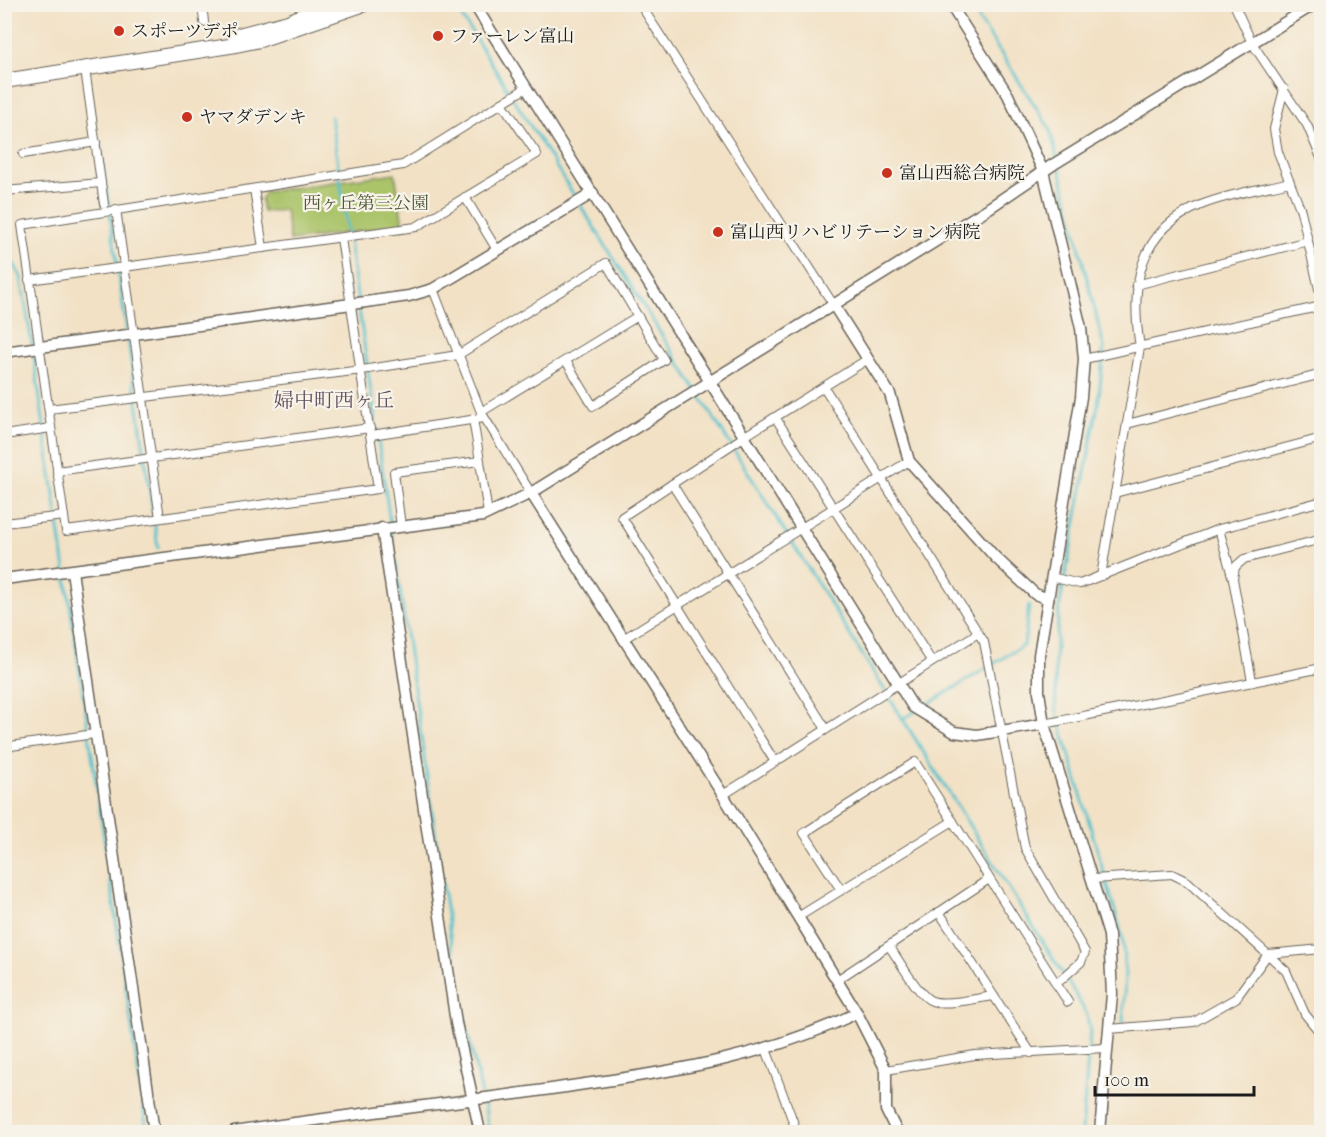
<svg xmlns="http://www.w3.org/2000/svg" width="1326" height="1137" font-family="'IM FELL French Canon','Noto Serif JP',serif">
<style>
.green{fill:#abc46a;stroke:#647043;stroke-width:1.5}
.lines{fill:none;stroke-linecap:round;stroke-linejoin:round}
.stream{stroke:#53c0cc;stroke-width:3}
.minor-casing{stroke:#676157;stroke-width:10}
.tertiary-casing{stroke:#676157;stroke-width:13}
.trunk-casing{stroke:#676157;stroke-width:16}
.minor{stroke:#fff;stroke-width:8}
.tertiary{stroke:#fff;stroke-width:10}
.trunk{stroke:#fff;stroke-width:14}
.poi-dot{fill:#c8321e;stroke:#f7f3e8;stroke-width:2}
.labels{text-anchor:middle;stroke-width:4.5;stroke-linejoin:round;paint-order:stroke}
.poi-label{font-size:18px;fill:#1c1c1c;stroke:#f7f3e8;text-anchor:start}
.park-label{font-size:18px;fill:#4e5737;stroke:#f7f3e8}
.neighbourhood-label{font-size:20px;fill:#614f5f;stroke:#f7f3e8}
</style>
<rect width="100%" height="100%" fill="#f7f3e8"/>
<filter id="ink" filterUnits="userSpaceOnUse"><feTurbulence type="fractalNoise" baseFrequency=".0167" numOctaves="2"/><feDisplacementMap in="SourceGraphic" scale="12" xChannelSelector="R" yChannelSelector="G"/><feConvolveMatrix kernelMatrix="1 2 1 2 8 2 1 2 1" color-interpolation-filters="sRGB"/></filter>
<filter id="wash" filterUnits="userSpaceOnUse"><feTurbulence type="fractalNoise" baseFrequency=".008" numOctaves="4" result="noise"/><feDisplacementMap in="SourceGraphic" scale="24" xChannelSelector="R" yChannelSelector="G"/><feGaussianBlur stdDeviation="1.35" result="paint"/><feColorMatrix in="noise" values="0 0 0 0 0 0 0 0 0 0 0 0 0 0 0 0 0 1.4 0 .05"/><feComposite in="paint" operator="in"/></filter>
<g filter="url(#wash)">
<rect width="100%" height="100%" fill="#f2e1c5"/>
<polygon class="green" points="395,173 403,225 290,241 285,210 263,212 261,199 265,192"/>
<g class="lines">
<g class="stream">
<polyline points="454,4 1076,995 1087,1015 1090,1032 1082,1132"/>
<polyline points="969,4 1050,129 1104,347 1098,405 1059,608 1055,660 1056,709 1122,935 1125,975 1123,1024"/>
<polyline points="331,117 458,990 482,1095"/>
<polyline points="100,145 158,548"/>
<polyline points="4,247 21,277 32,344"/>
<polyline points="33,351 147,1132"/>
<polyline points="922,708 1024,645 1029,605"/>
<polyline points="902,719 916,711"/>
<polyline points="484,1102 489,1132"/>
</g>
</g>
</g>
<g filter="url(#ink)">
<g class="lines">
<g class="minor-casing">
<g id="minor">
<polyline points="202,4 204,22"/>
<polyline points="640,4 833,304"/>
<polyline points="1234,4 1252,43 1307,125 1322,160"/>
<polyline points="85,69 104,204"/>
<polyline points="1284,89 1274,129 1278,152 1301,211 1322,302"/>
<polyline points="23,154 96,142"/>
<polyline points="254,189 263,248"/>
<polyline points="4,191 101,183"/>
<polyline points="465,197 497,250"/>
<polyline points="116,209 160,518"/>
<polyline points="341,238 378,489 66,531 22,225 403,165 526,88"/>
<polyline points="29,280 416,227 537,154 502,103"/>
<polyline points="1136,285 1308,241"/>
<polyline points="433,289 481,412 531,493"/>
<polyline points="1084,359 1322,306"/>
<polyline points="824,387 984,642 1025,848 1085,952 1081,962 1056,984"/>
<polyline points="49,409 362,370 458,355 606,263 664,360 593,406 566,361"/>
<polyline points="481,412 638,316"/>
<polyline points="775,417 932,662"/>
<polyline points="473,419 480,461"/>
<polyline points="1127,424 1322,374"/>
<polyline points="4,435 51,428"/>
<polyline points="371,435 484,418"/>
<polyline points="57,471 370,428"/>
<polyline points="672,484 826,729"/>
<polyline points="1115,493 1322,438"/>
<polyline points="4,523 64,516"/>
<polyline points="401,526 394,472 480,461 488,514"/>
<polyline points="1219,529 1232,576"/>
<path d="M1101,576L1140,347C1130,287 1137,231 1201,205C1228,194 1261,189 1290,182"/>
<polyline points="1051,577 1080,584 1219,529 1322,501"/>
<polyline points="625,638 909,461"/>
<polyline points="1252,681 1233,579 1235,567 1244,559 1322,539"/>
<polyline points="1044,724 1322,668"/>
<polyline points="4,747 94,734"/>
<polyline points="775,762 622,517 745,436 868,359"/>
<polyline points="723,795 978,633"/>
<polyline points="1093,879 1172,874 1188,882 1286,971 1305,1014 1322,1035"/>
<polyline points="841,890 804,833 915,762 1068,1002"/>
<polyline points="939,912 1031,1053"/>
<polyline points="798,917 953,821"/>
<path d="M889,946C898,958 919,997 932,1001C945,1006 979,998 993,996"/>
<polyline points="837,980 989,879"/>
<polyline points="1109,1029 1194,1022 1236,998 1268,954 1322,949"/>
<polyline points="766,1049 797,1132"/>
<polyline points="886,1070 975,1055 1106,1048"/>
</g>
</g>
<g class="tertiary-casing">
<g id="tertiary">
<polyline points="474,4 913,707 954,732 977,735 1044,724"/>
<polyline points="950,4 1008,95 1043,171 1081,328 1084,359 1081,397 1039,655 1039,692 1044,724 1109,935 1112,994 1100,1132"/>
<polyline points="833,304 890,394 909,461 995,557 1035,594 1048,599"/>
<polyline points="4,352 409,296 433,289 593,193"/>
<polyline points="531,493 723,795 857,1013 886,1070 886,1110 897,1132"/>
<polyline points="382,528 456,1023 480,1132"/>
<polyline points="72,571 154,1132"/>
<polyline points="4,579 483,516 531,493 989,208 1054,164 1315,4"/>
<path d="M234,1132C351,1113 469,1102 585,1084C683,1070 767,1056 857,1013"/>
</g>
</g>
<g class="trunk-casing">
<g id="trunk">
<polyline points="235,36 288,22 331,4"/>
<polyline points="4,81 236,45 260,40 365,4"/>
</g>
</g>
<use href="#minor" class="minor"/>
<use href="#tertiary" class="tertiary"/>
<use href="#trunk" class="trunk"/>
</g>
</g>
<g class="poi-dot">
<circle cx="119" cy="31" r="6"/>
<circle cx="438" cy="36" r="6"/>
<circle cx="187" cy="117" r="6"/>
<circle cx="887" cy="173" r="6"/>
<circle cx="718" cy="232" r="6"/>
</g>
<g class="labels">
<g class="poi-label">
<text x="131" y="37">スポーツデポ</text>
<text x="450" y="42">ファーレン富山</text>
<text x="199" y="123">ヤマダデンキ</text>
<text x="899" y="179">富山西総合病院</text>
<text x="730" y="238">富山西リハビリテーション病院</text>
</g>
<g class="park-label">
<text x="366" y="209">西ヶ丘第三公園</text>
</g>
<g class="neighbourhood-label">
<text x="334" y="407">婦中町西ヶ丘</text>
</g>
</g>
<rect width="1326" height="1137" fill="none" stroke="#f7f3e8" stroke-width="24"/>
<path d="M1095 1086v9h159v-9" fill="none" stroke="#1c1c1c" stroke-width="3"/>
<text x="1104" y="1086" font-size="18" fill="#1c1c1c" stroke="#f7f3e8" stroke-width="4.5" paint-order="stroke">100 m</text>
</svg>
